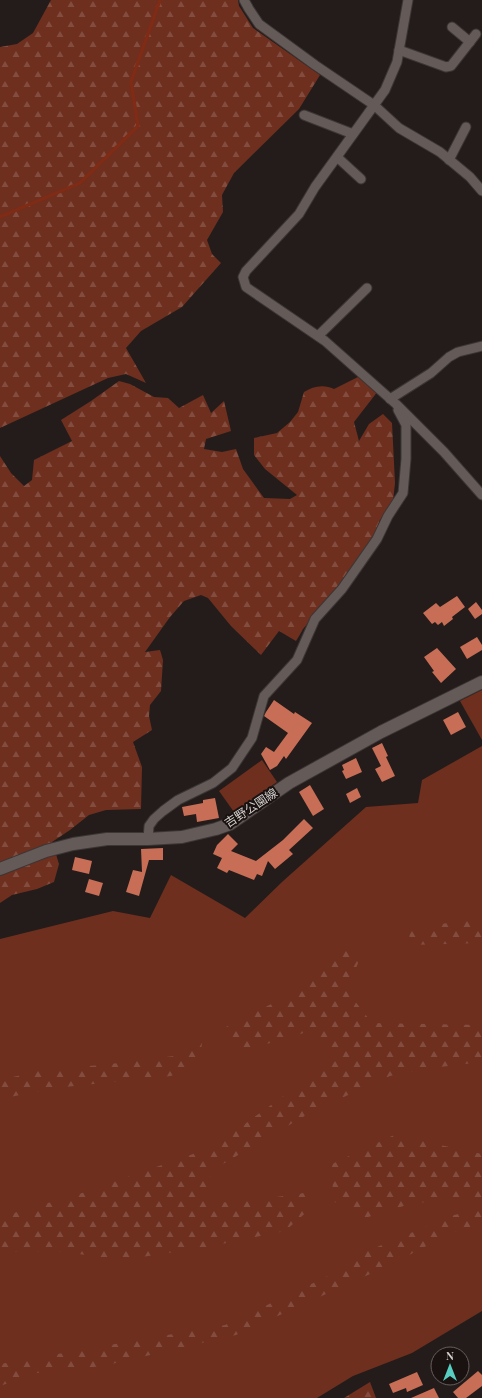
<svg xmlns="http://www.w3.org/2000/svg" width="482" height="1398" font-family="'Playfair Display','Noto Sans JP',serif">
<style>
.green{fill:#6e2f1f}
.forest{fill:url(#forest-firs)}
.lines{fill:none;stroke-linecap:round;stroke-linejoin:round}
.stream{stroke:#7f2b15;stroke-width:3.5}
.building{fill:#c86d56}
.street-casing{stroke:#3c3635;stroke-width:11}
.secondary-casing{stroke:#3c3635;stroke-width:14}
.street{stroke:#645b59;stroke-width:9}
.secondary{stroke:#645b59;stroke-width:12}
.labels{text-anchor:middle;stroke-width:4;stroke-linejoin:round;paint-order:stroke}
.street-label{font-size:12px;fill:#d5d0cf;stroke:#191211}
</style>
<defs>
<pattern id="forest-firs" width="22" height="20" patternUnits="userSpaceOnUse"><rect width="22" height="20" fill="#6e2f1f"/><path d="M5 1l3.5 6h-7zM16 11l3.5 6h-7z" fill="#824c3e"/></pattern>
</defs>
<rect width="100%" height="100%" fill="#231c1a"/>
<g class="green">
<polygon points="482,690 482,740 460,701"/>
<polygon points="482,746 482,1311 412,1353 353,1376 317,1398 0,1398 0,939 113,911 150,918 171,875 245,918 282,882 366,807 418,803 422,780"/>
<polygon points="262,760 277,782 234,812 219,791"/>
</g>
<g class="forest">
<polygon points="51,0 238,0 239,6 253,28 320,75 299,109 234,173 222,195 223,212 207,240 212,254 221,263 182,307 141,331 126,348 146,383 126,374 108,378 0,428 0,47 17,44 33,33"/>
<path d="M360,376L378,391L354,422L359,441L369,424L383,414L392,423L395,483L393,501L380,520L368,550L303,629L296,641L279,631L261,655L231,626L208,598L201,595L184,601L170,617L145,652L160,650L163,660L161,691L150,705L149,716L152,730L133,742L142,767L141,809L106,810L89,815L70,830L52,842L59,864L54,882L37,889L12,895L0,903V456L11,473L24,486L32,480L34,460L72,441L61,420L91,401L119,381L130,384L154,397L168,398L179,408L203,395L211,413L224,401L231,431L206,439L204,449L222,452L236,449L243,469L264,498L290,499L297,495L265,469L254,455V438L277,433L290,422L298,412L304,392C313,386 324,384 334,389Z"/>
<polygon points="474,918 482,918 482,943 410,945 409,930"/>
<polygon points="347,948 360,958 347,991 372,1023 482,1025 482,1062 423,1069 390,1076 313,1111 211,1171 210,1203 249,1201 304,1193 310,1209 285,1231 207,1247 122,1260 57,1251 0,1252 0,1217 82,1193 213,1147 289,1092 344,1055 307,1032 243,1051 224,1028 297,991"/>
<polygon points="200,1043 202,1043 200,1058 190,1067 171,1076 55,1088 0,1099 0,1078 9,1078 45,1069 102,1065 174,1056"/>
<polygon points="394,1135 482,1154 482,1226 453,1232 392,1264 236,1335 103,1366 37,1373 0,1386 0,1364 225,1325 328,1276 365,1252 454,1215 476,1210 478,1201 450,1199 410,1204 365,1218 333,1201 332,1164"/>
<polygon points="370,1382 376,1398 344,1398"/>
</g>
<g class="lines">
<polyline class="stream" points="0,217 80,183 138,126 131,82 160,0"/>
</g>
<g class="building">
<polygon points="457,596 465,607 452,617 453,619 444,626 442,622 438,625 435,622 432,624 423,613 436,603 440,607"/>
<polygon points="476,602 482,610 482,614 475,619 468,609"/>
<polygon points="477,637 482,645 482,650 467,659 460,647"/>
<polygon points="437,648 456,669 441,683 432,672 434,671 424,657"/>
<polygon points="274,700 294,714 295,712 312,723 286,759 284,756 277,766 270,770 261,754 266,747 274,752 288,733 264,716 266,712"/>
<polygon points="458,712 466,727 451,735 443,720"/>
<polygon points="382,743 388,756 386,757 395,776 382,782 375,769 381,766 372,748"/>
<polygon points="356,758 362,772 346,779 342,771 344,770 342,765"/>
<polygon points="310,785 324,809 313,816 299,792"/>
<polygon points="357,788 361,797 350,803 346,794"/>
<polygon points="215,798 219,818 197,822 196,814 184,816 182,807 203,803 203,800"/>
<polygon points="304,819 313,828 289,850 293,854 275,869 268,861 262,876 257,874 254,880 229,870 227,873 217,868 222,858 213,854 217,845 228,834 238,844 231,851 256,861 283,840"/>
<polygon points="163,848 163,860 149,860 139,896 126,892 133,870 142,872 141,849"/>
<polygon points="75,857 92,861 89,874 72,870"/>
<polygon points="89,879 103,883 99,896 85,892"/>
<polygon points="478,1371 482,1375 482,1386 466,1398 458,1398 453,1392"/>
<polygon points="417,1372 423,1385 407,1392 406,1388 393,1393 389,1384"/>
<polygon points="434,1388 439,1398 411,1398"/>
</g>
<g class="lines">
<g class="street-casing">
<g id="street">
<polyline points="244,0 249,9 259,24 315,65 374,105 399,128 440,152 470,177 482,191"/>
<polyline points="408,0 397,62 385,90 315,187 299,214 246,271 243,277 246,287 325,341 396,404 444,452 482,495"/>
<polyline points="452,27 470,42"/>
<polyline points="399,50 446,67 451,66 476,34"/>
<polyline points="304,115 353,134"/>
<polyline points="337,157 361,179"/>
<polyline points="449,160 466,127"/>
<polyline points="318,336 367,288"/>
<polyline points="390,399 431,373 449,357 458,352 482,346"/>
<polyline points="148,839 149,826 154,819 163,811 178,800 213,783 232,768 252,738 264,696 297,660 315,619 342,589 377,539 388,516 403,493 406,459 406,425 398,410"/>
</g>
</g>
<g class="secondary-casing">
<polyline id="secondary" points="0,869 46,851 73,844 107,839 148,839 182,837 216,829 230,824 289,783 381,732 482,682"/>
</g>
<use href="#street" class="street"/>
<use href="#secondary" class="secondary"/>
</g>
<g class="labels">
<g class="street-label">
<text transform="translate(251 808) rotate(-33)" y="4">吉野公園線</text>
</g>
</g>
<g transform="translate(450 1366)"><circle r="19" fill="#191211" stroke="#645e5d"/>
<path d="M0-3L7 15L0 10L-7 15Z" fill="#57cec1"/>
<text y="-6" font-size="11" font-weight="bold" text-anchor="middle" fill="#d5d0cf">N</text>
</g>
</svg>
